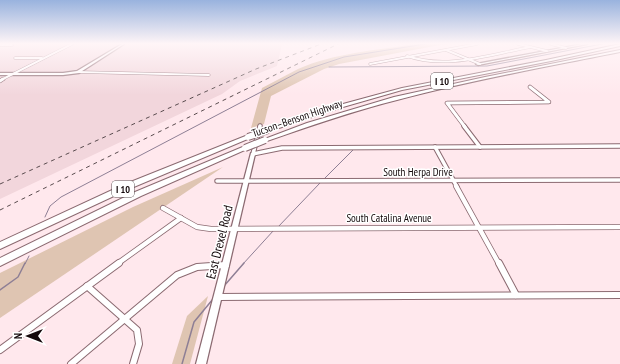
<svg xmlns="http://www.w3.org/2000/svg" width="620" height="364" font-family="'PT Sans Narrow',sans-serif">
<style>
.built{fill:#f2d6dc}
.green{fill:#dfc5b2}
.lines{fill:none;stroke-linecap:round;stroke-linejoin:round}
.stream-far1{stroke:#8e7f95;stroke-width:1}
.stream{stroke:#8e7f95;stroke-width:1.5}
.street-far4-casing{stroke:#8b6a71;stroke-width:3}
.street-far3-casing{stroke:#8b6a71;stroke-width:4.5}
.street-far2-casing{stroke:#8b6a71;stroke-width:5.5}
.street-far1-casing{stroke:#8b6a71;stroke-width:6}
.street-casing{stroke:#8b6a71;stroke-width:8}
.secondary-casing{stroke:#8b6a71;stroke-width:2.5}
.highway-casing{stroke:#8b6a71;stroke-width:2}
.street-far4{stroke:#fff;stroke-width:2}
.street-far3{stroke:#fff;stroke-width:3}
.street-far2{stroke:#fff;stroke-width:3.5}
.street-far1{stroke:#fff;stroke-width:4.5}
.street{stroke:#fff;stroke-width:6}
.secondary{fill:#fff;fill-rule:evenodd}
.highway{fill:#fff;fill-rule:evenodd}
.rail{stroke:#594b4e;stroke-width:1;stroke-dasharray:4 4;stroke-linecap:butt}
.highway-bridge-casing{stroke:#8b6a71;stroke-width:8;stroke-linecap:butt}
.highway-bridge{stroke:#fff;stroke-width:6}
.labels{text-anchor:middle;stroke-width:3;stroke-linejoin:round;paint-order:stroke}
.shield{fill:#fff;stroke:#5a5354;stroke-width:1}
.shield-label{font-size:10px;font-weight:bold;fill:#14090b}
.street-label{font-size:11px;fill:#14090b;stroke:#fff}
.near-street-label{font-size:13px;fill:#14090b;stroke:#fff}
</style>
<rect width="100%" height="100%" fill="#ffe8ed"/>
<polygon class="built" points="0,44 282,44 277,66 240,81 222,94 0,199"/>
<g class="green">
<path d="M416,44H445L339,64L324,69L271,96L264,124L251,128L262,88C274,82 286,75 298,69C334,53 378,50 416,44Z"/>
<polygon points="223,167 0,318 0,273 133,207"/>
<polygon points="208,296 190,364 172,364 187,316"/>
</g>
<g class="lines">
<g class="stream-far1">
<polyline points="329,67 487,66 602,44"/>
<polyline points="324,179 354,149"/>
<polyline points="45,217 50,206 61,197 299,72 344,57 425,44"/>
<polyline points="278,227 320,183"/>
<polyline points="25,264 29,256"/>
<polyline points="243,264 274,230"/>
</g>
<g class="stream">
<polyline points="224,286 244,263"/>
<polyline points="0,290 18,277 25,263"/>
<polyline points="182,364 194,322 213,299"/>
</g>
<g class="street-far4-casing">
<g id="street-far4">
<polyline points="518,44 547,51"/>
<polyline points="551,44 566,48"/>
<polyline points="0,45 12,45"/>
<polyline points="446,50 480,64"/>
<path d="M407,56C447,70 491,54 531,47"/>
<polyline points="15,58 42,58"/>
<polyline points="370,64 477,44"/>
<polyline points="78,72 209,75"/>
<polyline points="1,80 72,44"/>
</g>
</g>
<g class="street-far3-casing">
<g id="street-far3">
<polyline points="0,81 3,79"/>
<polyline points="465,127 447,103 549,102 530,87"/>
</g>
</g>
<g class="street-far2-casing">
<g id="street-far2">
<polyline points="260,126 253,154 282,148 620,146"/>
<polyline points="464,126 480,147"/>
<polyline points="435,147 457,187"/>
<polyline points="217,181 620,180"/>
</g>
</g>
<g class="street-far1-casing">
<g id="street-far1">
<polyline points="456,186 499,264"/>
<polyline points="163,208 197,227 211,229 620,227"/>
<polyline points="117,264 181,218"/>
</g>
</g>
<g class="street-casing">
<g id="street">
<polyline points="499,263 516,295"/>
<polyline points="87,286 137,330 139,344 133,364"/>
<polyline points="218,297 620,295"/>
<polyline points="0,350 119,263"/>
<polyline points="71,364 177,275 197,267 226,265"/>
</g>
</g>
<g class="secondary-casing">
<g id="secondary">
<polygon points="122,44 124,44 79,73 63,75 0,75 0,73 63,73 77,71"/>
<polygon points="583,44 587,44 478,65 476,64"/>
<polygon points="251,153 255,153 255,154 206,364 196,364"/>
</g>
</g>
<g class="highway-casing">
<g id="highway">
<polygon points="620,44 620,46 551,61 402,90 336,109 270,131 268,132 265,130 283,123 332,107 402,88 546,60"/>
<path d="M620,50V52C546,67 471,80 397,100C353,111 310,126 267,141H263L262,140L307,123L394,97L485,77Z"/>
<polygon points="248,135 250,136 250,138 129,189 0,249 0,242 123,185"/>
<polygon points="245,146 248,148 247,149 141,196 0,266 0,258 135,192"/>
</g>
</g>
<use href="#street-far4" class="street-far4"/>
<use href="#street-far3" class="street-far3"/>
<use href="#street-far2" class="street-far2"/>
<use href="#street-far1" class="street-far1"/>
<use href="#street" class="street"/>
<use href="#secondary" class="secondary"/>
<use href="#highway" class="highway"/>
<g class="rail">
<polyline points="0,184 256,69 321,44"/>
<polyline points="0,210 338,44"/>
</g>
<g class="highway-bridge-casing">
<g id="highway-bridge">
<polyline points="248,137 268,130"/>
<polyline points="245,148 265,140"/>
</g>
</g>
<use href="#highway-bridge" class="highway-bridge"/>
</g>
<linearGradient id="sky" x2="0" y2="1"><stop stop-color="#99b3de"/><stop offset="0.46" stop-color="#fff5f7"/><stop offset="1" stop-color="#fff5f7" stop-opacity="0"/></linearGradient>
<rect width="620" height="95" fill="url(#sky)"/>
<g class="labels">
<g class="shield">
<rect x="431" y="73" width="22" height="16" rx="3"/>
<rect x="112" y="181" width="22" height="16" rx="3"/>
</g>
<g class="shield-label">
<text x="442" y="85">I 10</text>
<text x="123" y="193">I 10</text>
</g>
<g class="street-label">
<text transform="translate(297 118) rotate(-19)" y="4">Tucson–Benson Highway</text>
<text x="418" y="176">South Herpa Drive</text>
<text x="389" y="222">South Catalina Avenue</text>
</g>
<g class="near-street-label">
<text transform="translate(219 242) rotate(-76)" y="5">East Drexel Road</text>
</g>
</g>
<g transform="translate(28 336) rotate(270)" stroke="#ffffff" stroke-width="3" paint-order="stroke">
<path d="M0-3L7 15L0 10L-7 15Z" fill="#14090b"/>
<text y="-6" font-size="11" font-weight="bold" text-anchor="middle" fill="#14090b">N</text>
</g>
</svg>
